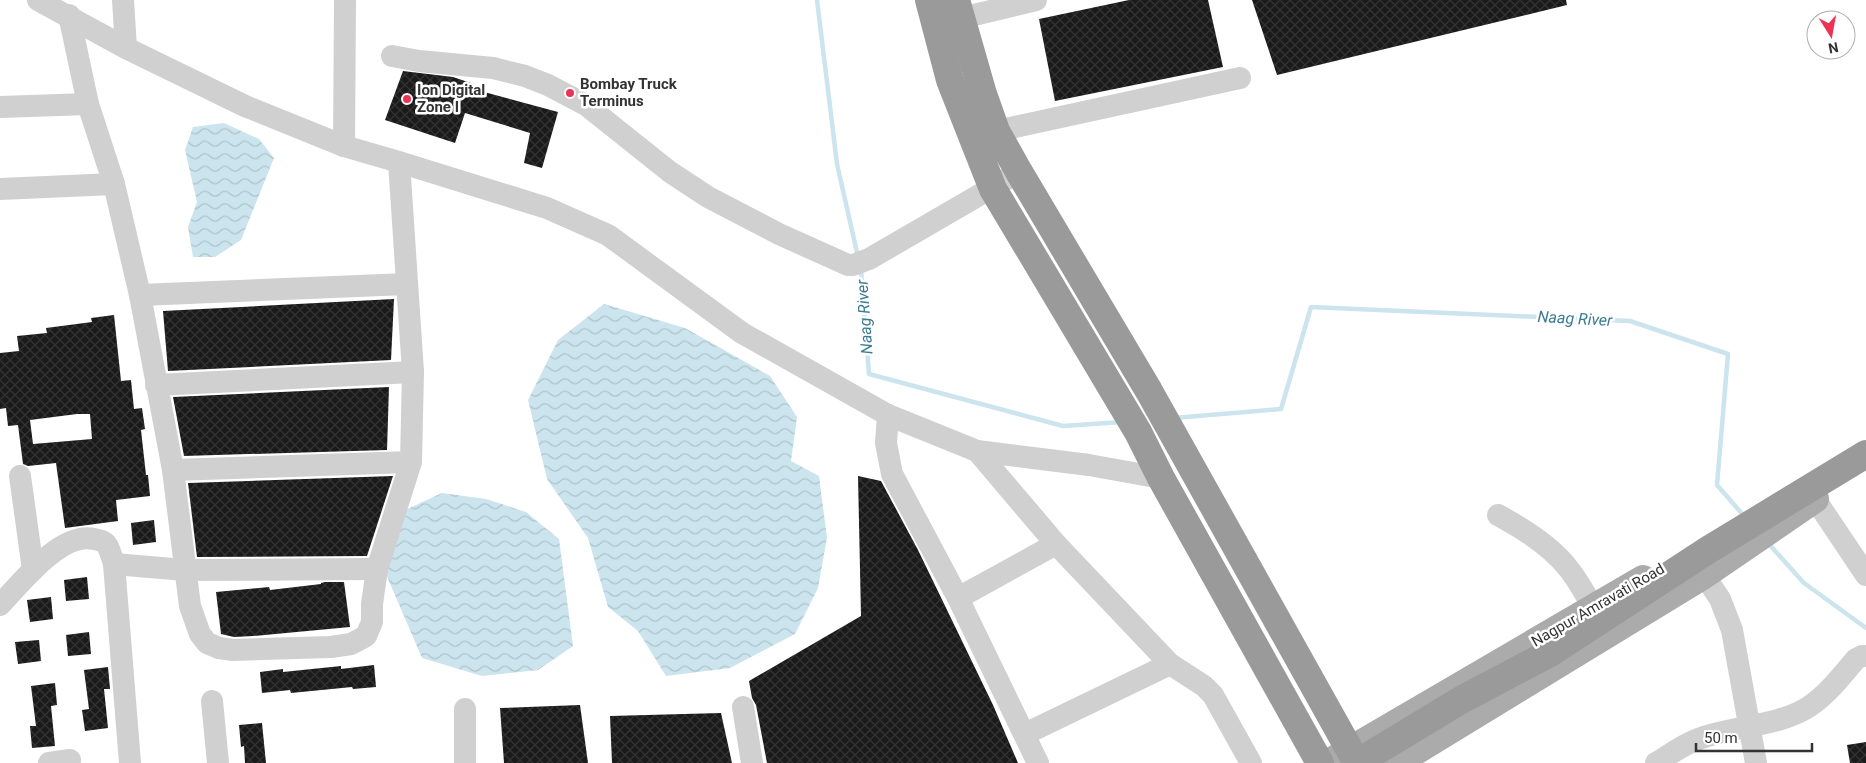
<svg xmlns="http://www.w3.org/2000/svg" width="1866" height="763" font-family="Roboto,sans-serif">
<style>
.water{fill:url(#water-waves)}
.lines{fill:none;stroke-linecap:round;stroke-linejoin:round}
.stream{stroke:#cbe4ed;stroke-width:4.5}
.building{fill:url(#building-cross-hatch);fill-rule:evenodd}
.minor{stroke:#d0d0d0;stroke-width:22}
.major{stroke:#ababab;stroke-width:28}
.highway{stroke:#9a9a9a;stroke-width:28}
.highway-bridge{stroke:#9a9a9a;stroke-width:28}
.poi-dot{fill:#eb3455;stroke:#fff;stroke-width:2}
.labels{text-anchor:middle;stroke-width:5;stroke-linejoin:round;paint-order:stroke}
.poi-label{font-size:15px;font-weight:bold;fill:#333;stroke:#fff;text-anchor:start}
.street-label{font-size:15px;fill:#333;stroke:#fff}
.water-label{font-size:16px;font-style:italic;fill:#3a7a92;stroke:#fff}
</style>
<defs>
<pattern id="water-waves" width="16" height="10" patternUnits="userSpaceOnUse" patternTransform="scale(1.25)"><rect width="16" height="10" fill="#cbe4ed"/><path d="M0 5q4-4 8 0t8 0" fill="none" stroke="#afc4cc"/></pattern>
<pattern id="building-cross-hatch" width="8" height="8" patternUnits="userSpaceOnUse" patternTransform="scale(1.25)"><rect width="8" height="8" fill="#1a1a1a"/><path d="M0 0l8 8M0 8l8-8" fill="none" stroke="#333"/></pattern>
</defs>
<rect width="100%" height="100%" fill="#fff"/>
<g class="water">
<polygon points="224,123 259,139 274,158 241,240 215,257 193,257 188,227 197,202 185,150 193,127"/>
<polygon points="604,304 685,328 770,376 797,417 791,461 819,476 827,538 818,588 795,634 730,668 666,676 638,631 608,607 588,538 547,479 528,400 558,340"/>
<polygon points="442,493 486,499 526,512 559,539 573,646 538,670 482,676 422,658 382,565 403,511"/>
</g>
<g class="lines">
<g class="stream">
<polyline points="817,0 837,164 858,257"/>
<polyline points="861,270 869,374 1063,426 1122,422"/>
<polyline points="1174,418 1281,409 1311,307 1630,321 1728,354 1717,485 1744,516"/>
<polyline points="1768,543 1804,583 1866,628"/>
</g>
</g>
<g class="building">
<polygon points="1129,0 1208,0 1223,67 1055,101 1039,19"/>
<polygon points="1252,0 1566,0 1567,5 1277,75"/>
<polygon points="403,71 453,77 474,84 473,89 558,112 542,168 524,163 530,133 465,113 455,143 385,120"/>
<polygon points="394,299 391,360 168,371 163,311"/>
<path d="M114,315L121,381L131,380L134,409L142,408L145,429L141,430L146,475H148L150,496L116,500L118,521L65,528L56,463L28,466L23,464L18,425L8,426L6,408L0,409V353L19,351L17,336L47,333L46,328L92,322L91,318ZM77,414H90L92,439L33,444L30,420Z"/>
<polygon points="389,387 387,450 184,456 173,397"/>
<polygon points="393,476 367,556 197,557 188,483"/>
<polygon points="858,476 881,481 918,550 993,705 1018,763 767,763 756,705 752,698 749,681 861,616"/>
<polygon points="154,520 156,542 133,545 131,523"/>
<polygon points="87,577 89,599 66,601 64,580"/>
<polygon points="325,582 344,582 350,627 253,636 234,637 221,634 216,592 269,587 270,590 321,584 321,583"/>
<polygon points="51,597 53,619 30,622 27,600"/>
<polygon points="89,632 91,654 68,656 66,635"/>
<polygon points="39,640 41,661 18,664 15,642"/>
<polygon points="374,665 376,687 353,689 352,687 291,693 290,690 262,693 260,672 283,669 283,672 341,666 341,669"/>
<polygon points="108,667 110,689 104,689 108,728 85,731 82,710 89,709 84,670"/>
<polygon points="55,683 57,705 51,706 55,746 32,748 30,726 36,726 31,686"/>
<polygon points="580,705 588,763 504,763 500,708"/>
<polygon points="721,713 732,763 612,763 610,716"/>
<polygon points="262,723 266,763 245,763 244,746 241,747 239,725"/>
<polygon points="1866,742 1866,763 1850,763 1847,745"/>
</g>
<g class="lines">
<g class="minor">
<polyline points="38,0 126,48 245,106 344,146 399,162 547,208 608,235 742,333 888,415 977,451 1089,465 1161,478"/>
<polyline points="123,0 126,48"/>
<polyline points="69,15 88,104 114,184 140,295 173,470 190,606 200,634 207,643 219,648 233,650 331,647 351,644 366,636 372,622 372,604 377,569 411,462 413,372 399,162"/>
<polyline points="945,22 1036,0"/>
<polyline points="392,56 419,61 493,68 525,76 548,85 586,105 670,172 708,197 779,234 848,265 853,265 869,259 1019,172"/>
<polyline points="0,107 88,104"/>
<polyline points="996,131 1240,78"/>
<polyline points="344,146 345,0"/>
<polyline points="0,189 114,184"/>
<polyline points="140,295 407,284"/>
<polyline points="156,385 413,372"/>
<polyline points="888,415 886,443 892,474 958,598 1038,763"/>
<polyline points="977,451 1056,544 1170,664 1204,686 1213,695 1251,763"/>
<polyline points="173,470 411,462"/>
<polyline points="20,476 33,570"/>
<polyline points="1815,499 1866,575"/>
<path d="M1498,515C1522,528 1551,546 1568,568C1578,580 1585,594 1593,607"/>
<polyline points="1693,562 1704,575 1720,599 1732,630 1756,763"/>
<polyline points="114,564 185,570 377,569"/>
<polyline points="958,598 1056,544"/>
<path d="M0,605C20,584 61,531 94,539C99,540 104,541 107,545C110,550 112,558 114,564L130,763"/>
<polyline points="212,701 218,763"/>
<polyline points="743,707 752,763"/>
<polyline points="1025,734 1170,664"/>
<polyline points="49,763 70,760"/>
<polyline points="465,763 465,709"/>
<path d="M1656,763C1674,752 1690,740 1711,735C1741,726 1784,724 1810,706C1828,694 1842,675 1856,659L1862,656H1866"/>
</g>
<g class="major">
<polyline points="1328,763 1643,579"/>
<polyline points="1396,763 1704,575 1815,499"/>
</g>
<g class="highway">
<polyline points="929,0 950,80 993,189 1138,432 1161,478 1320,763"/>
<polyline points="956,0 983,94 996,131 1019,172 1149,391 1357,763"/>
</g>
<polyline class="highway-bridge" points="1357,763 1461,700 1550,653 1708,550 1866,454"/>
</g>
<g class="poi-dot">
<circle cx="570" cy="93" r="5"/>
<circle cx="407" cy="99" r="5"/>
</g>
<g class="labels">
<g class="poi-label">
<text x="580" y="89">Bombay Truck<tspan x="580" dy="17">Terminus</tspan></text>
<text x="417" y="95">Ion Digital<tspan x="417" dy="17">Zone I</tspan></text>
</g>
<g class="street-label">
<text transform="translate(1598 605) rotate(-30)" y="5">Nagpur Amravati Road</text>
</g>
<g class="water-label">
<text transform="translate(864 317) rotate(-94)" y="6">Naag River</text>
<text transform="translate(1575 318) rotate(3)" y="6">Naag River</text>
</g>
</g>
<g transform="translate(1831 35) rotate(169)"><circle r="24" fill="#ffffff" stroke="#adadad"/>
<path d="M0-4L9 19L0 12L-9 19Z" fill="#eb3455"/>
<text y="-8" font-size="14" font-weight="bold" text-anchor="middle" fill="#333333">N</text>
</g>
<path d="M1696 743v8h116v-8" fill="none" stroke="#333333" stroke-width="2.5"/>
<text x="1704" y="743" font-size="15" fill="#333333" stroke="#ffffff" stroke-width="4" paint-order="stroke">50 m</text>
</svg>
